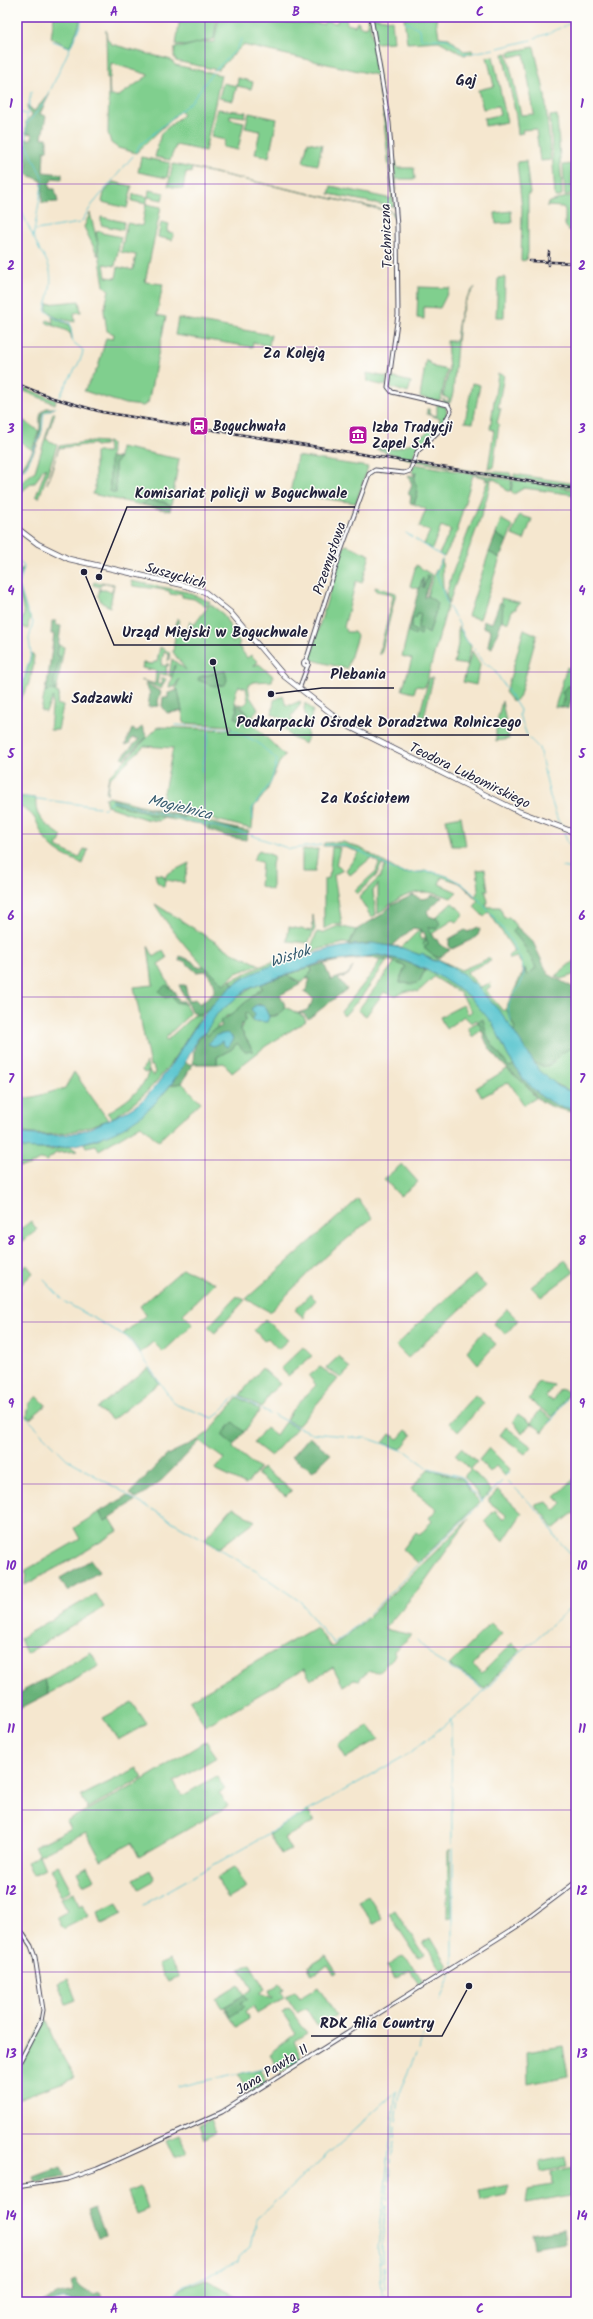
<svg xmlns="http://www.w3.org/2000/svg" width="593" height="2319" font-family="Kalam,sans-serif">
<style>
.green{fill:#80cf8e;stroke:#517864;fill-rule:evenodd}
.forest{fill:#68b279;stroke:#456a5a}
.water{fill:#57c4cf;stroke:#3c7385}
.lines{fill:none;stroke-linecap:round;stroke-linejoin:round}
.stream{stroke:#57c4cf;stroke-width:1}
.minor-casing{stroke:#424051;stroke-width:5}
.highway-casing{stroke:#424051;stroke-width:6}
.minor{stroke:#fff;stroke-width:3}
.highway{stroke:#fff;stroke-width:4.5}
.rail-casing{stroke:#22223b;stroke-width:2.5}
.rail{stroke:#fdfcf7;stroke-width:1;stroke-dasharray:3;stroke-linecap:butt}
.grid{fill:none;stroke:#7b2cbf;stroke-width:1;stroke-opacity:0.55}
.labels{text-anchor:middle;stroke-width:3;stroke-linejoin:round;paint-order:stroke}
.street-label{font-size:14px;fill:#22223b;stroke:#fdfcf7}
.poi-label{font-size:14px;font-weight:bold;fill:#22223b;stroke:#fdfcf7;text-anchor:start}
.neighbourhood-label{font-size:15px;font-weight:bold;fill:#22223b;stroke:#fdfcf7}
.water-label{font-size:15px;font-style:italic;fill:#355b6f;stroke:#fdfcf7}
.leader{fill:none;stroke:#22223b;stroke-width:1.5}
.callout-dot{fill:#22223b;stroke:#fdfcf7;stroke-width:1.5}
.callout-label{font-size:15px;text-anchor:middle;font-weight:bold;fill:#22223b;stroke:#fdfcf7;stroke-width:3;stroke-linejoin:round;paint-order:stroke}
.neatline{fill:none;stroke:#7b2cbf;stroke-width:1.5}
.grid-label{font-size:13px;text-anchor:middle;font-weight:bold;fill:#7b2cbf}
</style>
<rect width="100%" height="100%" fill="#fdfcf7"/>
<filter id="ink" filterUnits="userSpaceOnUse"><feTurbulence type="fractalNoise" baseFrequency=".025" numOctaves="2"/><feDisplacementMap in="SourceGraphic" scale="8" xChannelSelector="R" yChannelSelector="G"/><feConvolveMatrix kernelMatrix="1 2 1 2 8 2 1 2 1" color-interpolation-filters="sRGB"/></filter>
<filter id="wash" filterUnits="userSpaceOnUse"><feTurbulence type="fractalNoise" baseFrequency=".012" numOctaves="4" result="noise"/><feDisplacementMap in="SourceGraphic" scale="16" xChannelSelector="R" yChannelSelector="G"/><feGaussianBlur stdDeviation="0.9" result="paint"/><feColorMatrix in="noise" values="0 0 0 0 0 0 0 0 0 0 0 0 0 0 0 0 0 1.4 0 .05"/><feComposite in="paint" operator="in"/></filter>
<g filter="url(#wash)">
<rect width="100%" height="100%" fill="#f5e7cf"/>
<g class="green">
<polygon points="54,17 80,17 80,23 70,47 51,38"/>
<polygon points="180,17 217,17 214,39 185,46 176,45"/>
<path d="M219,17H250V21C275,24 299,21 324,24L325,21L337,23L338,17H346L347,24L355,26L357,22H359V26L366,27L368,26L367,17H369L381,98L384,106H382L376,75L243,45L218,70L176,61L174,56L175,47H183L202,42H214Z"/>
<polygon points="372,17 392,20 394,42 375,43"/>
<polygon points="404,17 436,17 439,37 449,38 464,51 472,50 473,53 464,55 439,41 407,43"/>
<polygon points="106,30 107,38 111,44 171,60 175,65 221,75 205,151 176,145 170,160 155,157 161,133 183,115 180,111 136,153 118,148 111,143 108,133 109,80 110,96 119,96 149,75 111,63 110,78 107,78"/>
<polygon points="534,47 545,95 551,160 540,161 536,129 522,130 523,133 518,134 516,116 503,54 507,53 521,115 534,114 524,54 510,57 509,52"/>
<polygon points="493,56 507,122 485,126 484,118 500,115 498,106 483,109 478,90 494,86 487,57"/>
<polygon points="238,78 253,82 251,89 237,86 233,101 219,98 223,83 237,86"/>
<polygon points="217,109 246,112 245,117 230,115 230,119 244,122 238,150 223,147 225,140 211,137"/>
<polygon points="383,111 385,112 387,122 394,207 329,194 331,186 392,199"/>
<polygon points="249,113 277,119 269,157 255,154 260,131 245,128"/>
<polygon points="557,115 562,188 562,195 560,197 555,197 550,116"/>
<polygon points="308,142 322,145 318,165 303,162"/>
<polygon points="141,157 170,163 167,178 138,172"/>
<polygon points="396,161 397,168 414,168 415,179 396,179 396,190 394,163"/>
<polygon points="526,161 530,194 528,194 528,253 526,260 521,261 522,208 517,162"/>
<polygon points="173,164 394,212 395,216 392,216 392,212 192,168 191,173 186,172 183,189 168,186"/>
<polygon points="572,164 572,193 565,196 563,165"/>
<polygon points="113,182 132,186 127,208 102,202 104,193"/>
<polygon points="149,190 164,193 162,200 148,197 146,204 161,207 145,282 163,284 157,315 166,317 148,403 143,406 125,404 84,391 98,367 106,338 113,339 114,334 107,331 104,311 109,290 104,286 96,232 101,231 102,233 121,237 115,266 104,264 106,277 116,278 118,267 133,270 136,255 121,252 127,223 142,226 146,204 132,201 133,194 148,197"/>
<polygon points="576,194 576,230 568,230 565,225 565,210 563,207 546,206 550,202"/>
<polygon points="511,211 512,223 496,224 495,213"/>
<polygon points="90,213 98,244 98,256 84,227"/>
<polygon points="101,217 124,222 123,230 101,225"/>
<polygon points="161,222 169,224 167,232 174,233 172,240 158,237"/>
<polygon points="505,277 504,317 496,317 498,278"/>
<polygon points="418,287 450,288 440,308 424,307 424,319 417,318"/>
<path d="M475,287L465,302L459,320L453,393L450,403H444L443,399L448,402L449,399L443,396L449,370L447,341H456C458,321 461,302 475,287Z"/>
<polygon points="79,301 81,312 74,313 75,322 57,318 47,310 47,304"/>
<polygon points="52,317 70,325 72,341 71,335 67,331 47,323 46,321 48,320 53,323"/>
<polygon points="178,318 271,335 269,346 253,342 252,347 175,335"/>
<polygon points="426,359 434,367 447,370 441,399 438,401 420,397"/>
<polygon points="392,369 391,377 411,382 408,393 390,387 391,370"/>
<polygon points="367,373 387,377 386,386 368,382"/>
<polygon points="498,374 504,375 498,408 501,408 497,423 499,424 493,468 488,469 494,430 490,429"/>
<polygon points="472,383 480,385 473,423 465,422"/>
<polygon points="17,385 56,400 55,404 17,388"/>
<path d="M437,404L446,407L447,415C444,420 441,426 436,431C427,441 415,446 412,460L373,448L394,449L414,442L413,440L425,434L441,419L427,414V409H429V414L437,416Z"/>
<polygon points="53,413 55,413 46,439 57,445 39,498 36,496 46,468 43,469 35,483 32,483 20,493 17,486 35,471"/>
<polygon points="21,419 39,431 32,450 17,439 17,427"/>
<polygon points="92,441 105,442 105,445 95,446 95,444 59,448 47,484 59,446"/>
<polygon points="107,442 111,443 110,491 116,493 114,464 119,458 120,447 179,459 171,506 164,502 146,500 141,505 92,494 95,488 95,452 108,452"/>
<polygon points="297,456 368,467 356,503 290,494"/>
<polygon points="418,458 465,470 510,473 512,478 415,461"/>
<path d="M414,464L512,480L510,491H507C502,485 495,475 485,481L486,478L473,475L457,529L458,531L444,557L439,554L451,530L441,526L432,549L424,544L430,531L419,527L426,509L414,504L418,492L414,481L416,473L413,474L412,472Z"/>
<polygon points="514,474 576,484 576,488 514,478"/>
<path d="M488,480L491,481C482,523 462,562 449,603L446,595L452,574Z"/>
<polygon points="513,480 576,490 576,495 524,488 514,494 511,491"/>
<polygon points="519,515 532,519 524,540 512,535"/>
<polygon points="501,519 513,526 507,541 496,534"/>
<polygon points="347,545 370,555 362,583 356,581 344,627 347,632 354,632 357,636 347,669 309,659 344,546"/>
<polygon points="489,552 500,558 480,619 468,616"/>
<polygon points="442,559 443,587 448,604 425,687 416,686 414,693 402,690 412,659 402,656 408,631 415,634 411,628 413,618 418,613 421,614 418,626 420,631 419,627 429,634 438,603 427,596 433,576"/>
<polygon points="416,565 432,575 431,577 426,575 427,579 423,588 423,578 419,589 410,586"/>
<polygon points="17,568 23,569 17,581 27,612 31,619 29,621 28,629 20,626 24,614 17,585"/>
<polygon points="131,581 187,592 210,602 206,607 194,599 182,597 182,594 178,593 176,595 170,594 169,591 158,589 159,587 158,589 133,586"/>
<polygon points="94,582 101,584 101,582 114,584 110,607 102,603 98,596 100,588 100,590 106,590 111,592 114,585 102,583 100,587 93,585"/>
<polygon points="375,587 396,593 381,654 379,654 393,597 392,594 376,591"/>
<polygon points="501,598 521,603 516,605 516,609 512,610 508,623 502,620"/>
<path d="M210,604L223,614L236,637L232,641L233,643L237,639L240,643L238,645L247,658L251,655L258,662L253,666L259,664L273,676L272,681L253,682L248,685L250,697L258,709L252,716L260,722L255,726L285,756L279,763L267,791L254,807L252,829L161,806L173,748L144,746L109,779L107,794L106,792L109,776L158,727L231,730L232,726L184,723L178,690L176,689L179,679L175,687H169L175,665L172,676H169L172,659L186,670L173,652L177,618L179,619L176,634L187,635L190,620L194,625ZM239,686L246,688L248,701L244,705L239,704L248,714L247,727C237,717 230,698 239,686Z"/>
<polygon points="458,627 471,647 467,665 454,663 458,644"/>
<path d="M524,629L537,635L519,698L513,702L505,692C508,689 521,638 524,629Z"/>
<polygon points="58,645 64,647 56,692 59,693 57,704 63,706 58,730 50,730 53,697 46,712 41,711 46,685 48,686 46,691 51,690 60,656 57,656"/>
<polygon points="160,647 169,652 170,658 168,661 169,655 164,652 161,665 167,666 167,663 169,665 166,667 167,675 159,674 157,684 162,685 162,678 166,679 161,689 141,680 155,684 156,671 142,668 143,663 153,664 154,662 157,662"/>
<polygon points="472,651 480,664 476,685 463,682"/>
<polygon points="32,653 34,656 33,664 34,664 28,686 19,702 17,721 19,696"/>
<polygon points="567,667 576,670 574,687 568,686 561,707 555,707"/>
<polygon points="429,678 433,678 424,717 419,717"/>
<polygon points="283,696 286,705 291,705 300,701 301,702 294,714 291,715 294,726 299,727 306,718 304,709 305,703 313,710 307,732 308,737 305,744 291,737 282,725 291,721 285,723 279,717 272,714 274,700"/>
<polygon points="502,701 509,739 496,741 496,725"/>
<path d="M17,796L36,798C34,819 46,824 62,836L57,847L79,858L84,849L88,850L83,864C73,859 60,855 52,847C34,831 44,817 17,805Z"/>
<path d="M109,797L241,830L209,825V830L202,824L162,818L159,821L145,819L107,806L105,798ZM112,802C136,805 159,811 183,816L184,818L151,816L141,810L131,809Z"/>
<polygon points="461,816 466,846 452,846 446,819"/>
<path d="M343,842L362,849L402,873L423,872V871C447,873 459,880 475,897L479,889L477,870L485,869L488,890H485L488,901L486,904L488,907H500L504,918L509,917L516,926L514,932C523,943 530,955 536,968L527,975L525,970L523,975L522,965L517,957L509,959L508,955L515,952L489,912L484,917L474,907L478,901L460,883L442,877L439,884L457,892L451,898C418,886 405,893 378,914V884L373,891L376,915L371,917L359,897L380,877L385,866L382,864L376,876L357,894L355,891L376,871L379,863L371,858L350,875L346,870L359,852L341,846H323L324,843Z"/>
<polygon points="332,847 340,848 336,865 343,870 334,875 342,925 334,924 324,929 324,879 329,878"/>
<polygon points="318,849 315,872 302,872 302,850"/>
<polygon points="259,850 274,856 272,865 272,890 260,886 262,862 253,860"/>
<polygon points="189,863 184,883 165,880 164,887 157,882 155,874 163,875 165,879 167,874"/>
<polygon points="452,903 463,912 462,917 456,922 453,920 430,935 428,927 432,927 438,919 435,918"/>
<path d="M155,904L228,950L260,965L236,973L224,984C205,972 165,923 155,904Z"/>
<polygon points="313,915 315,929 308,943 287,941 289,927 312,931"/>
<polygon points="338,926 356,930 349,944 344,943 309,952 317,932 322,933"/>
<path d="M419,930H422L419,936L422,941L425,937L426,938L423,945L427,939L428,944L425,949L438,959L461,970L490,958L491,961L466,972L480,987L491,983L490,987L486,990L487,992L503,1011L506,1008L515,1028L513,1033C499,1006 475,982 450,966C442,961 430,961 424,954L420,955L392,946L402,947Z"/>
<path d="M148,946L154,957L163,951L167,958L158,964L172,990L175,1002L185,1004L190,1014L165,1038L166,1041L193,1016L200,1013L202,1015C174,1058 157,1092 112,1118L107,1113C125,1102 142,1092 149,1071L145,1073L142,1071L146,1062L149,1071L154,1076L155,1072L153,1066H150L134,987L153,985Z"/>
<polygon points="292,956 295,959 243,978 233,985 231,980 266,964"/>
<polygon points="576,959 576,974 561,979 555,976"/>
<polygon points="380,960 387,961 362,996 344,1016 341,1012 374,971"/>
<path d="M395,962L406,967L401,976L400,983L419,982L425,970C452,979 478,999 493,1024C501,1037 505,1053 514,1065L509,1068L496,1052L483,1029L472,1037L468,1027L478,1022L477,1020L471,1023L464,1016L446,1029L440,1017L463,1005L468,1014L472,1011L460,993L434,977L418,992C412,989 401,992 395,996L384,992L366,1016L358,1010Z"/>
<polygon points="311,967 312,971 302,983 287,975"/>
<path d="M260,984L262,988L231,1015L226,1016L222,1023L217,1026V1029L211,1031L208,1036L205,1033C209,1014 243,992 260,984Z"/>
<polygon points="286,1007 304,1017 306,1021 266,1046 232,1073 224,1063 217,1064 217,1057 232,1049 237,1043 253,1051 241,1030 245,1013 248,1013 253,1022 266,1021 268,1019 268,1016 276,1016"/>
<path d="M576,1043V1094L548,1080L533,1063C552,1069 547,1063 560,1054C565,1050 572,1048 576,1043Z"/>
<polygon points="507,1069 524,1083 536,1098 524,1105 509,1082 482,1097 476,1088"/>
<path d="M74,1072L108,1120C74,1132 60,1137 24,1133L22,1124L17,1122V1099L34,1097L65,1088Z"/>
<polygon points="182,1083 201,1102 158,1141 141,1125 99,1150 96,1145 86,1147 84,1143 96,1140 125,1125 151,1107 171,1085"/>
<polygon points="70,1146 77,1151 56,1153 46,1161 42,1159 28,1166 17,1167 17,1147 51,1150"/>
<polygon points="402,1164 418,1182 400,1196 384,1179"/>
<polygon points="358,1199 372,1218 317,1264 270,1312 246,1299"/>
<polygon points="31,1221 37,1230 17,1246 17,1232"/>
<polygon points="565,1260 574,1272 541,1297 531,1287"/>
<polygon points="27,1265 33,1273 19,1287 17,1285 17,1269 20,1271"/>
<polygon points="183,1269 215,1283 183,1314 193,1324 163,1352 153,1342 140,1353 131,1340 123,1334 146,1315 140,1306"/>
<polygon points="475,1275 486,1286 408,1358 396,1346 430,1312"/>
<polygon points="310,1294 316,1300 304,1313 304,1318 295,1310"/>
<polygon points="237,1296 245,1300 215,1333 208,1327"/>
<polygon points="507,1309 518,1320 506,1334 493,1323"/>
<polygon points="265,1319 288,1340 278,1349 268,1338 264,1341 254,1330"/>
<polygon points="483,1332 496,1344 478,1364 467,1351"/>
<polygon points="303,1347 312,1356 288,1376 281,1368"/>
<polygon points="339,1356 350,1369 341,1378 326,1368"/>
<polygon points="320,1367 338,1379 298,1426 286,1420 292,1410 316,1385 309,1376"/>
<polygon points="148,1368 159,1383 112,1420 97,1408"/>
<polygon points="262,1368 280,1384 270,1393 261,1408 240,1395"/>
<polygon points="538,1382 554,1385 546,1397 552,1401 560,1389 569,1392 553,1417 529,1400"/>
<polygon points="475,1395 484,1403 458,1432 449,1423"/>
<polygon points="37,1396 46,1405 30,1419 27,1417 29,1404"/>
<polygon points="238,1397 260,1410 244,1432 233,1423 222,1435 234,1445 233,1448 259,1469 246,1485 215,1470 224,1459 198,1440 209,1432"/>
<polygon points="540,1410 552,1419 543,1432 531,1423 522,1434 513,1421 518,1414 531,1423"/>
<polygon points="285,1422 297,1428 271,1456 254,1443 266,1427 276,1435"/>
<polygon points="506,1427 532,1447 525,1454 500,1435"/>
<polygon points="406,1430 412,1435 401,1449 383,1443 390,1434 398,1439"/>
<polygon points="461,1448 477,1462 471,1469 491,1490 482,1500 464,1476 470,1470 455,1455"/>
<polygon points="489,1448 510,1469 505,1476 496,1466 490,1472 479,1460"/>
<polygon points="262,1468 292,1490 286,1496 257,1474"/>
<polygon points="428,1469 463,1479 471,1493 480,1502 418,1563 403,1549 416,1532 420,1535 432,1521 429,1518 437,1509 411,1489"/>
<polygon points="576,1477 576,1516 573,1513 553,1529 547,1518 535,1505 547,1502 555,1511 562,1504 555,1497"/>
<polygon points="498,1490 522,1513 503,1542 484,1521 495,1510 502,1519 505,1518 506,1515 489,1502 489,1499"/>
<polygon points="233,1507 255,1521 219,1548 205,1539"/>
<polygon points="99,1512 105,1521 110,1518 118,1531 76,1557 25,1585 26,1570 80,1539 74,1528"/>
<polygon points="469,1519 420,1588 384,1629 412,1635 394,1651 395,1656 379,1672 370,1671 361,1677 360,1680 354,1679 343,1686 333,1667 311,1680 304,1669 205,1726 190,1700 316,1627 331,1647 334,1646 364,1621"/>
<polygon points="96,1594 104,1607 26,1654 20,1638"/>
<polygon points="491,1623 502,1634 473,1665 482,1673 512,1643 520,1651 484,1689 471,1678 449,1665"/>
<polygon points="91,1652 99,1666 48,1694 45,1679"/>
<polygon points="132,1702 147,1724 118,1740 103,1718"/>
<polygon points="369,1726 379,1739 346,1758 338,1745"/>
<polygon points="206,1741 217,1757 174,1782 182,1796 217,1776 225,1789 219,1793 228,1806 139,1857 132,1843 101,1860 86,1832 39,1855 45,1869 33,1875 27,1862 39,1855 34,1847 70,1829 66,1821 128,1789"/>
<polygon points="137,1768 143,1778 86,1809 87,1806 81,1796"/>
<polygon points="308,1811 314,1822 284,1838 291,1850 281,1855 269,1834"/>
<polygon points="450,1849 452,1918 447,1919 448,1851"/>
<polygon points="58,1865 71,1890 61,1896 54,1883 57,1881 51,1869"/>
<polygon points="88,1866 95,1879 83,1885 77,1872"/>
<polygon points="235,1867 247,1888 228,1899 217,1878"/>
<polygon points="150,1870 155,1880 139,1889 134,1879"/>
<polygon points="74,1892 79,1906 82,1904 89,1916 63,1929 57,1917 68,1911 61,1898"/>
<polygon points="368,1896 382,1918 373,1924 358,1901"/>
<polygon points="117,1903 122,1914 102,1924 98,1912"/>
<polygon points="395,1910 424,1955 418,1958 389,1914"/>
<polygon points="431,1938 448,1966 442,1970 423,1942"/>
<polygon points="326,1956 337,1973 334,1975 328,1965 312,1975 308,1967"/>
<polygon points="403,1956 414,1967 423,1982 419,1985 410,1970 395,1979 387,1966"/>
<polygon points="170,1960 179,1977 168,1982 158,1965"/>
<polygon points="250,1964 265,1989 259,1993 273,1998 269,1991 280,1983 284,1989 281,1991 285,1997 257,2014 253,2007 245,2012 249,2019 236,2027 225,2009 229,2011 240,2004 245,1995 222,2008 216,1999 239,1985 244,1994 252,1989 240,1969"/>
<polygon points="68,1979 76,2000 66,2004 58,1983"/>
<polygon points="318,1987 336,2015 317,2026 306,2008 297,2013 286,1996 295,1991 300,1998"/>
<polygon points="289,2008 307,2033 294,2041 302,2060 281,2073 270,2054 296,2033 282,2012"/>
<polygon points="45,2017 60,2052 75,2078 17,2099 17,2073"/>
<polygon points="563,2046 568,2076 528,2084 527,2052"/>
<polygon points="261,2069 267,2082 252,2092 249,2092 238,2074"/>
<polygon points="211,2120 216,2132 205,2138 200,2125"/>
<polygon points="179,2135 187,2152 175,2157 167,2140"/>
<polygon points="565,2157 567,2167 541,2172 539,2162"/>
<polygon points="576,2168 576,2194 526,2203 528,2189 552,2185 551,2172"/>
<polygon points="509,2185 506,2196 481,2201 479,2191"/>
<polygon points="140,2187 148,2209 136,2214 128,2192"/>
<polygon points="206,2279 248,2302 170,2302 182,2288"/>
</g>
<g class="forest">
<polygon points="50,93 40,114 46,116 42,138 47,138 47,150 44,151 43,172 62,174 62,179 53,178 49,184 50,189 55,189 58,202 42,203 42,181 26,174 27,162 21,155 17,155 17,147 20,149 26,144 26,139 32,139 32,134 26,133 26,121 32,115 28,111 27,105 34,111"/>
<path d="M46,408H55L43,413C41,419 42,423 42,429C41,442 27,467 17,475V471C28,462 39,442 40,427C40,419 38,414 46,408Z"/>
<polygon points="110,457 119,458 115,464 116,493 110,491"/>
<path d="M416,472L414,481C420,489 417,495 414,504L410,503L411,496L408,494L412,485L408,475L413,476Z"/>
<polygon points="146,500 164,502 171,506 170,511 142,505"/>
<polygon points="496,534 507,541 500,558 489,552"/>
<path d="M426,575L431,577L424,598L427,596L438,603L429,634L420,628L422,632L421,635H418V626L421,614L418,613L416,618H413L411,628L416,631L415,635L408,631C413,614 416,595 423,578V588L427,579Z"/>
<polygon points="500,602 503,604 502,620 492,648 488,646 491,630 483,627 484,621 492,623"/>
<polygon points="52,621 56,621 56,625 61,626 57,655 60,657 54,682 55,691 50,690 46,692 54,634 51,634"/>
<polygon points="225,671 227,680 225,685 214,686 198,680 199,677"/>
<polygon points="147,684 161,692 158,701 159,706 148,707 150,693 145,685"/>
<polygon points="568,686 574,687 569,709 561,707 565,699 562,692"/>
<polygon points="178,690 182,711 167,713 162,706 163,697 168,698 168,693"/>
<polygon points="236,703 248,714 250,723 247,727 240,720 235,718 237,710"/>
<polygon points="142,727 147,737 124,759 122,757 139,739 132,738 129,744 125,745 132,729 137,731"/>
<polygon points="112,799 143,809 184,816 184,818 151,816 141,810 131,809 112,802"/>
<polygon points="209,825 249,831 246,840 228,837 209,830"/>
<path d="M413,895C421,900 425,900 433,895L442,897L427,911L429,916L438,919L440,923L436,929L428,927L434,939H437L439,944L450,950L439,958C434,956 426,952 424,946L428,944L424,932L421,933L422,930L413,928L392,946L370,944L349,945L356,930L381,915L392,905Z"/>
<path d="M516,926L533,942L548,974L576,989V1043C571,1049 563,1051 558,1056C556,1058 555,1061 552,1063C536,1077 520,1043 513,1033L515,1028L506,1008L521,976L524,974L525,968L527,975L536,968C530,955 523,943 513,932Z"/>
<polygon points="478,927 480,930 477,937 452,949 449,946 449,939 465,930 468,932"/>
<path d="M376,955L402,960L425,970L419,982L414,984L400,983L401,976L406,967C382,954 351,958 324,964L331,980L347,975L353,967L348,975L338,979L347,989L308,1019L304,1014L298,1013L307,1010L314,1000L307,993L303,992L306,990L310,979H306L312,971L311,967L339,959Z"/>
<polygon points="180,956 192,961 197,967 204,966 224,984 231,980 233,985 202,1015 200,1014 193,1016 196,1013 191,1011 179,985 185,985 189,1001 195,999 200,1004 214,992 214,983 206,971 196,972 184,961 179,961"/>
<path d="M287,975L301,984L280,995L286,1007C282,1014 276,1016 268,1016L260,1004L254,1006L255,1015L252,1021L248,1013H245V1021L240,1026L241,1030L253,1051L245,1052L237,1043L232,1049L217,1057V1064H193C194,1051 193,1042 205,1033L208,1036L211,1031L222,1026L220,1021L231,1015L262,988L260,984Z"/>
<polygon points="166,985 174,991 179,1001 184,1001 185,1004 175,1002 172,995 165,998 159,991"/>
<path d="M483,1019L488,1039L509,1067L514,1065C530,1089 548,1104 576,1110V1113C564,1110 551,1108 541,1101C534,1096 530,1088 524,1083C510,1071 496,1060 487,1044C483,1037 483,1029 478,1022Z"/>
<polygon points="185,1062 192,1065 182,1083 171,1085"/>
<polygon points="233,1422 244,1432 234,1445 222,1435"/>
<polygon points="309,1437 331,1454 313,1471 292,1457"/>
<polygon points="198,1440 200,1441 162,1480 137,1499 129,1494 167,1455"/>
<polygon points="127,1496 135,1501 105,1521 99,1512"/>
<polygon points="91,1560 99,1572 67,1591 60,1578"/>
<polygon points="45,1679 48,1694 17,1710 17,1694"/>
<polygon points="245,1995 248,1999 240,2004 245,2007 230,2017 229,2011 224,2007"/>
<polygon points="61,2167 65,2177 36,2183 34,2177"/>
<polygon points="95,2207 105,2235 98,2237 88,2210"/>
<polygon points="563,2229 565,2243 533,2248 531,2234"/>
<path d="M76,2280C79,2288 86,2291 94,2295L100,2293L102,2298L110,2302H82L64,2298L51,2302H42L59,2294L73,2291L70,2282Z"/>
</g>
<g class="water">
<path d="M372,943L402,948L420,955L422,953L427,957L434,961H440L463,974L470,982L474,983L502,1014L539,1070L558,1086L576,1094V1110L559,1106L542,1097L523,1079L508,1056L493,1024L469,996L434,973L402,960L379,955L323,962L273,979L246,990L217,1014L205,1033L198,1038C186,1063 171,1088 151,1107C120,1138 59,1155 17,1147V1133C47,1137 71,1138 99,1124C114,1117 131,1111 144,1099C181,1061 193,1012 241,980C261,966 322,950 347,946C355,944 364,946 372,943Z"/>
<polygon points="256,1005 264,1006 269,1017 267,1022 252,1021 255,1015 251,1009"/>
<polygon points="228,1033 234,1039 228,1047 225,1046 222,1041 214,1046 208,1044 217,1035"/>
</g>
<g class="lines">
<g class="stream">
<polyline points="406,22 420,29 421,39 447,39 455,45"/>
<polyline points="563,27 576,20"/>
<polyline points="551,32 560,28"/>
<polyline points="535,38 549,33"/>
<polyline points="53,41 69,47"/>
<polyline points="457,47 461,51"/>
<polyline points="498,48 531,40"/>
<polyline points="464,53 469,53"/>
<polyline points="472,53 494,49"/>
<polyline points="215,70 236,50 242,39"/>
<polyline points="17,112 26,114"/>
<polyline points="26,123 31,92"/>
<polyline points="136,152 139,146 192,101 213,72"/>
<path d="M17,202L40,251C56,270 51,288 45,310L57,319L70,323L73,342L83,350C83,362 64,383 60,397"/>
<polyline points="82,221 92,205 133,156"/>
<polyline points="36,230 79,223"/>
<polyline points="33,238 43,179 26,143 26,125 45,102 80,26 82,17"/>
<polyline points="17,476 27,466 42,431 44,413 56,407"/>
<polyline points="406,533 412,537"/>
<polyline points="415,539 443,557"/>
<polyline points="17,558 24,567 19,585 27,611 33,622 29,639 31,654 17,704"/>
<polyline points="442,559 436,572 447,604"/>
<polyline points="449,607 455,617"/>
<polyline points="457,620 466,640 472,646"/>
<polyline points="474,649 483,663 493,668 520,710 519,715 527,735"/>
<polyline points="175,725 229,728 257,742 277,760 271,782 252,809 253,820"/>
<polyline points="529,738 539,748 550,796 558,821 563,825"/>
<polyline points="202,772 209,731"/>
<polyline points="17,797 19,797"/>
<polyline points="23,797 99,807"/>
<path d="M109,805L112,801C156,814 202,823 247,834"/>
<polyline points="103,808 106,808"/>
<polyline points="564,832 567,842 576,851"/>
<polyline points="251,835 290,849 321,845"/>
<path d="M324,845C359,842 371,861 400,872C409,875 423,870 433,872C442,874 454,878 462,884C481,898 517,943 523,967C528,990 500,997 511,1019L509,1026"/>
<polyline points="562,867 576,870"/>
<polyline points="44,1280 62,1299"/>
<polyline points="65,1302 127,1337 148,1365"/>
<polyline points="149,1367 171,1399"/>
<polyline points="239,1396 257,1407"/>
<polyline points="173,1401 177,1405 213,1418 221,1412"/>
<polyline points="259,1408 260,1409"/>
<polyline points="222,1410 237,1395"/>
<polyline points="262,1410 270,1414"/>
<polyline points="17,1415 23,1416"/>
<polyline points="274,1415 297,1427"/>
<polyline points="26,1417 28,1419"/>
<polyline points="30,1421 38,1429"/>
<polyline points="550,1423 569,1394"/>
<polyline points="299,1428 310,1432"/>
<polyline points="40,1432 47,1439"/>
<polyline points="312,1433 344,1436"/>
<polyline points="348,1437 365,1438"/>
<polyline points="367,1438 407,1452 427,1467"/>
<polyline points="48,1440 56,1448"/>
<polyline points="58,1450 67,1459 83,1468"/>
<polyline points="429,1468 462,1477 473,1493 482,1501"/>
<polyline points="85,1470 127,1494"/>
<polyline points="505,1476 509,1472"/>
<polyline points="508,1481 544,1517 557,1539 576,1559"/>
<polyline points="128,1496 149,1508"/>
<polyline points="487,1497 502,1481"/>
<polyline points="481,1502 485,1498"/>
<polyline points="152,1509 165,1517"/>
<polyline points="166,1518 203,1539"/>
<polyline points="205,1540 219,1549"/>
<polyline points="221,1550 234,1558"/>
<polyline points="236,1559 250,1567"/>
<polyline points="419,1564 479,1505"/>
<polyline points="252,1569 260,1573"/>
<polyline points="261,1575 268,1579"/>
<polyline points="269,1580 298,1600"/>
<polyline points="300,1601 318,1625"/>
<polyline points="363,1620 418,1565"/>
<polyline points="319,1626 334,1644 362,1621"/>
<polyline points="417,1640 434,1658 472,1680 484,1691"/>
<polyline points="451,1720 452,1844"/>
<polyline points="453,1848 453,1964"/>
<polyline points="143,1905 410,1753 479,1697 519,1654 576,1603"/>
<polyline points="440,2000 453,1969"/>
<polyline points="418,2050 424,2036"/>
<polyline points="236,2074 304,2059"/>
<polyline points="178,2087 234,2074"/>
<polyline points="396,2121 400,2090 416,2054"/>
<polyline points="394,2137 395,2126"/>
<polyline points="392,2156 394,2141"/>
<polyline points="391,2164 391,2160"/>
<polyline points="389,2180 390,2168"/>
<polyline points="387,2194 388,2184"/>
<polyline points="387,2200 387,2196"/>
<polyline points="382,2262 382,2243 386,2205"/>
<polyline points="383,2266 385,2289"/>
<polyline points="385,2293 386,2302"/>
<polyline points="53,2302 64,2299 79,2302"/>
<polyline points="168,2302 182,2287 238,2262 240,2255 250,2247 256,2219 397,2091"/>
<polyline points="383,2302 378,2248 396,2092"/>
</g>
</g>
</g>
<g filter="url(#ink)">
<g class="lines">
<g class="minor-casing">
<g id="minor">
<circle cx="306" cy="663" r="2.5"/>
<polyline points="306,661 341,551 369,474 375,470 404,473 410,471 417,452 441,429 451,411 448,405 392,392 388,387 398,315 397,226 389,123 371,17"/>
<polyline points="299,689 308,665"/>
<polyline points="17,1925 31,1946 35,1957 43,2010 41,2021 17,2067"/>
<polyline points="17,2187 68,2179 97,2169 222,2112 516,1927 576,1882"/>
<polyline points="17,2293 20,2302"/>
</g>
</g>
<g class="highway-casing">
<polyline id="highway" points="17,528 38,544 69,559 183,585 205,592 230,612 285,677 346,725 518,811 576,833"/>
</g>
<use href="#minor" class="minor"/>
<use href="#highway" class="highway"/>
<g class="rail-casing">
<g id="rail">
<polyline points="530,261 576,263"/>
<polyline points="548,265 549,252"/>
<polyline points="17,384 53,398 102,412 576,489"/>
</g>
</g>
<use href="#rail" class="rail"/>
</g>
</g>
<path class="grid" d="M205,17V2302M388,17V2302M17,184H576M17,347H576M17,510H576M17,672H576M17,834H576M17,997H576M17,1160H576M17,1322H576M17,1484H576M17,1647H576M17,1810H576M17,1972H576M17,2134H576"/>
<defs>
<g id="station-square" transform="scale(1)"><rect x="-9" y="-9" width="18" height="18" rx="4" fill="#b5179e" stroke="#fdfcf7"/><path d="M-3-6H3Q5-6 5-4V2Q5 4 3 4L4.5 6H3L1.5 4h-3L-3 6H-4.5L-3 4Q-5 4-5 2V-4Q-5-6-3-6ZM-3.5-4v3h7v-3ZM-3.5 1v1.5H-2V1ZM2 1v1.5H3.5V1Z" fill="#fff"/></g>
<g id="museum-square" transform="scale(1)"><rect x="-9" y="-9" width="18" height="18" rx="4" fill="#b5179e" stroke="#fdfcf7"/><path d="M0-6L6-3V-2H-6V-3ZM-5-1h2V3h-2ZM-1-1h2V3h-2ZM3-1h2V3H3ZM-6 4H6V6H-6Z" fill="#fff"/></g>
</defs>
<g fill-rule="evenodd">
<use href="#station-square" x="199" y="426"/>
<use href="#museum-square" x="358" y="435"/>
</g>
<g class="labels">
<g class="street-label">
<text transform="translate(386 236) rotate(-92)" y="5">Techniczna</text>
<text transform="translate(329 558) rotate(-71)" y="5">Przemysłowa</text>
<text transform="translate(176 575) rotate(16)" y="5">Suszyckich</text>
<text transform="translate(470 775) rotate(26)" y="5">Teodora Lubomirskiego</text>
<text transform="translate(272 2069) rotate(-32)" y="5">Jana Pawła II</text>
</g>
<g class="poi-label">
<text x="213" y="431">Boguchwała</text>
<text x="372" y="432">Izba Tradycji<tspan x="372" dy="16">Zapel S.A.</tspan></text>
</g>
<g class="neighbourhood-label">
<text x="466" y="85">Gaj</text>
<text x="294" y="358">Za Koleją</text>
<text x="102" y="703">Sadzawki</text>
<text x="365" y="803">Za Kościołem</text>
</g>
<g class="water-label">
<text transform="translate(180 807) rotate(14)" y="5">Mogielnica</text>
<text transform="translate(290 956) rotate(-18)" y="5">Wisłok</text>
</g>
</g>
<path class="leader" d="M99 577L127 507H355M84 572L114 645H316M271 694L322 688H394M213 662L228 735H529M469 1986L442 2036H311"/>
<g class="callout-dot">
<circle cx="99" cy="577" r="4"/>
<circle cx="84" cy="572" r="4"/>
<circle cx="271" cy="694" r="4"/>
<circle cx="213" cy="662" r="4"/>
<circle cx="469" cy="1986" r="4"/>
</g>
<g class="callout-label">
<text x="241" y="498">Komisariat policji w Boguchwale</text>
<text x="215" y="637">Urząd Miejski w Boguchwale</text>
<text x="358" y="679">Plebania</text>
<text x="379" y="727">Podkarpacki Ośrodek Doradztwa Rolniczego</text>
<text x="377" y="2028">RDK filia Country</text>
</g>
<rect width="593" height="2319" fill="none" stroke="#fdfcf7" stroke-width="44"/>
<rect x="22" y="22" width="549" height="2275" class="neatline"/>
<g class="grid-label">
<text x="114" y="16">A</text>
<text x="296" y="16">B</text>
<text x="480" y="16">C</text>
<text x="11" y="108">1</text>
<text x="582" y="108">1</text>
<text x="11" y="270">2</text>
<text x="582" y="270">2</text>
<text x="11" y="433">3</text>
<text x="582" y="433">3</text>
<text x="11" y="595">4</text>
<text x="582" y="595">4</text>
<text x="11" y="758">5</text>
<text x="582" y="758">5</text>
<text x="11" y="920">6</text>
<text x="582" y="920">6</text>
<text x="11" y="1083">7</text>
<text x="582" y="1083">7</text>
<text x="11" y="1245">8</text>
<text x="582" y="1245">8</text>
<text x="11" y="1408">9</text>
<text x="582" y="1408">9</text>
<text x="11" y="1570">10</text>
<text x="582" y="1570">10</text>
<text x="11" y="1733">11</text>
<text x="582" y="1733">11</text>
<text x="11" y="1895">12</text>
<text x="582" y="1895">12</text>
<text x="11" y="2058">13</text>
<text x="582" y="2058">13</text>
<text x="11" y="2220">14</text>
<text x="582" y="2220">14</text>
<text x="114" y="2313">A</text>
<text x="296" y="2313">B</text>
<text x="480" y="2313">C</text>
</g>
</svg>
